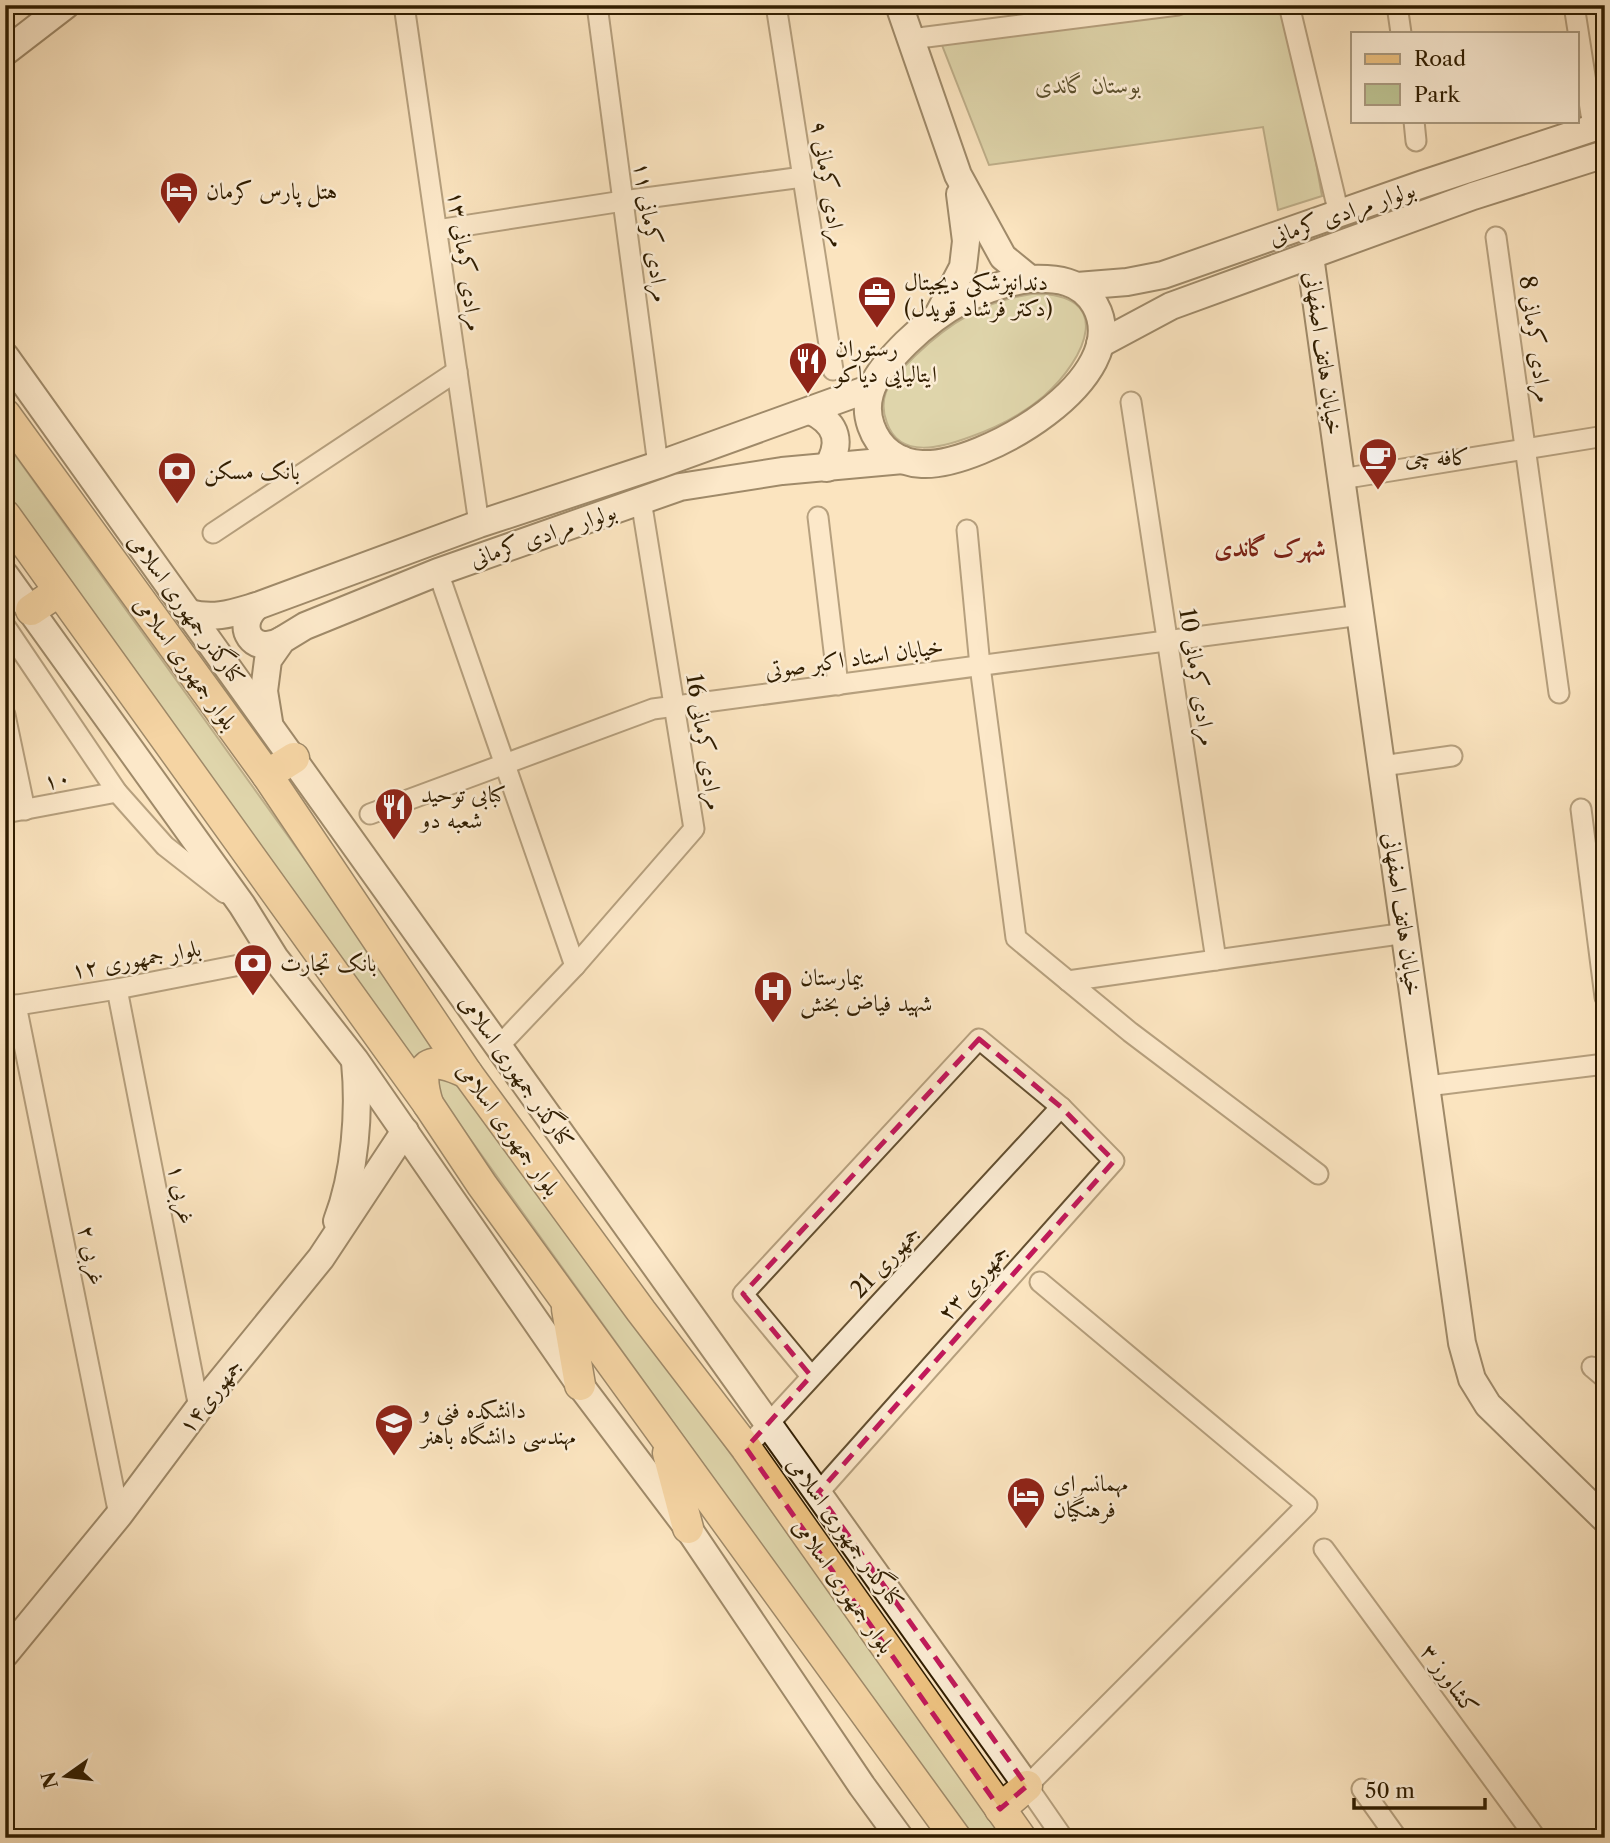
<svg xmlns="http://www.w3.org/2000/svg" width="1610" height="1843" font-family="'Libre Caslon Text',Amiri,serif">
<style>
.green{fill:#bdc493;stroke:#76704a;stroke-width:2}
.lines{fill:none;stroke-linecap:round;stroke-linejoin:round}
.street-casing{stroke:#634f30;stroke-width:23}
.secondary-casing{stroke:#301d00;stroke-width:30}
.primary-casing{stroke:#301d00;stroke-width:33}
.street{stroke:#fcedd5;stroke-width:19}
.secondary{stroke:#fcedd5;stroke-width:26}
.primary{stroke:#eec280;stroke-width:30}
.marked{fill:none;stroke:#c2185b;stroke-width:5;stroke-dasharray:14 9;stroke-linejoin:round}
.labels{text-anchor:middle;stroke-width:5;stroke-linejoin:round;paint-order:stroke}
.park-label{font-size:23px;font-style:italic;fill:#5a4f2c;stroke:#fcedd5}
.street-label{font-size:23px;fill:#301d00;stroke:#fcedd5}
.poi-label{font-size:23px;fill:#301d00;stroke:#fcedd5;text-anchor:start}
.neighbourhood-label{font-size:24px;font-weight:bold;fill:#7a1f14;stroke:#fcedd5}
</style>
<rect width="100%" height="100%" fill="#fbe4bf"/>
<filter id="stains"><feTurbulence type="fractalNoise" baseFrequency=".00286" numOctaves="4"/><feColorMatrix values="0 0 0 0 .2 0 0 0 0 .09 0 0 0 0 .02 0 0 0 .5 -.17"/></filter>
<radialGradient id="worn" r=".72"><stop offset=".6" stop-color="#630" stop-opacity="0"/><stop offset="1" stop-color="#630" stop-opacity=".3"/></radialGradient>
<g class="green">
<polygon points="1188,5 1288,5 1322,196 1278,210 1263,127 989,165 940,40"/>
<path d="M1032,294C1117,292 1086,359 1044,396C1023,414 996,428 970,437C943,447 900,460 887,423C883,413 882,403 886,392C892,378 905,366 916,355C950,322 985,301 1032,294Z"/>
<polygon points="5,441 1006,1838 971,1838 5,490"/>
</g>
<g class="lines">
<g class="street-casing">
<g id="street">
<polyline points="404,5 479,524"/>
<polyline points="597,5 658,465"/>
<polyline points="776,5 833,370"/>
<polyline points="1289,5 1339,214"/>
<polyline points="1397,5 1401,33"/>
<polyline points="1574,5 1593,127"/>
<polyline points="911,39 1178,5"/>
<polyline points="1414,121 1416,141"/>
<polyline points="437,230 623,201 803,177"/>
<polyline points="1496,237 1559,693"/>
<polyline points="1131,402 1216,960"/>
<polyline points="1341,479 1605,436"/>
<polyline points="818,517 838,685"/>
<polyline points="967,530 980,666 1016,938 1130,1032 1318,1174"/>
<polyline points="213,533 457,371"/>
<polyline points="438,572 575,966"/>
<polyline points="5,626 117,792 165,846 225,893"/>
<polyline points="5,715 25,810"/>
<polyline points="1382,766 1452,756"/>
<polyline points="1581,809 1605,997"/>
<polyline points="5,813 117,792"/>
<polyline points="370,814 653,709 1361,615"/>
<polyline points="1068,981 1406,933"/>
<polyline points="117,989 199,1408"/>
<polyline points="16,1005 119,1515"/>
<polyline points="5,1007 117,989 275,958"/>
<polyline points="499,1046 575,966 694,829 641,500"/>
<polyline points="1427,1086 1605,1064"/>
<polyline points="1040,1282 1307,1505 1027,1786 1063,1838"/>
<polyline points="1592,1367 1605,1378"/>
<polyline points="811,1376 743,1294 979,1039 1061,1107 1114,1161 818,1493"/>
<polyline points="746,1448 1061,1107"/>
<polyline points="1324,1549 1536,1838"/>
<polyline points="1362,1789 1397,1838"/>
</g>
</g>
<g class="secondary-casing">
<g id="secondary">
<polyline points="899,5 958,175 1003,257 1030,279"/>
<polyline points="5,52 66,5"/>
<polyline points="1310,256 1462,1343 1472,1379 1488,1405 1605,1519"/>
<path d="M1030,279C1056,278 1081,280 1095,305C1136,378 982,467 922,464C898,463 879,449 871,426C859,392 883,366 906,343C942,308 980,286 1030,279Z"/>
<polyline points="1077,286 1127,282 1163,275 1423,184 1605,124"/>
<polyline points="939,313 963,267 966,241 960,194"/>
<polyline points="1100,344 1171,306 1473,196 1605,154"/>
<polyline points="5,356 1027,1786"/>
<path d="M811,411C838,424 842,443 827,468"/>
<polyline points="5,575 242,905 275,958 355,1060 580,1385 688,1528 862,1786 900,1838"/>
<path d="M257,606C233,627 254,657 282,640"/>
<path d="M189,613C215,620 233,613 257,606L479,524L658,465L871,388"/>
<polyline points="269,722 264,691 268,660 282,640 305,626 438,572 680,487 782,471 903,460"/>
<path d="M337,1221C355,1174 360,1111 355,1062"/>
<polyline points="5,1654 119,1515 199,1408 321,1258 405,1131"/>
</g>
</g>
<g class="primary-casing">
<g id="primary">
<polyline points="5,414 267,775 467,1073 641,1311 746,1448 1021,1838"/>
<polyline points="5,515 428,1104 482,1185 956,1838"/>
<polyline points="31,610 59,591"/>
<polyline points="267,775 294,758"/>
<path d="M428,1104C415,1061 429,1055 467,1073"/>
<polyline points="567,1309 580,1385"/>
<polyline points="668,1453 688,1528"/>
<polyline points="1000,1809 1027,1786"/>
</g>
</g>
<use href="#street" class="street"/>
<use href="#secondary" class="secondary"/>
<use href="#primary" class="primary"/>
</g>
<path d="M0 0H1610V1843H0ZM979,1039L1061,1107L1114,1161L818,1493L1027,1786L1000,1809L746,1448L811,1376L743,1294Z" fill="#fbe4bf" fill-opacity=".55" fill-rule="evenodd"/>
<path class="marked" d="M979,1039L1061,1107L1114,1161L818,1493L1027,1786L1000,1809L746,1448L811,1376L743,1294Z"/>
<defs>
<g id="hotel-pin" transform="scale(2.0125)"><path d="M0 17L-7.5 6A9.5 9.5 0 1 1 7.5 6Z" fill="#8f2418" stroke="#fcedd5"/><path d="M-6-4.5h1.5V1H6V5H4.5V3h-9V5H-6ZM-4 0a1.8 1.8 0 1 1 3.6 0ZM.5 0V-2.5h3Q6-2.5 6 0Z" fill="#fff"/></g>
<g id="office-pin" transform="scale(2.0125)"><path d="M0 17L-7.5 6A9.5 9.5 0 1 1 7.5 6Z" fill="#8f2418" stroke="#fcedd5"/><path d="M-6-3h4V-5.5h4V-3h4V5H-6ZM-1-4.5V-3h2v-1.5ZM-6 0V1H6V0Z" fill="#fff"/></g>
<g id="restaurant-pin" transform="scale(2.0125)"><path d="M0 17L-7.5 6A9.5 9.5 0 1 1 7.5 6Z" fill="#8f2418" stroke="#fcedd5"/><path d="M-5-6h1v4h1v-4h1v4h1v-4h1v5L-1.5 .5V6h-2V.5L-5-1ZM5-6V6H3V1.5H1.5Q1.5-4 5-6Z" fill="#fff"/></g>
<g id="cafe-pin" transform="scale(2.0125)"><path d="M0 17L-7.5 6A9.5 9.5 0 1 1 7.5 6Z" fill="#8f2418" stroke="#fcedd5"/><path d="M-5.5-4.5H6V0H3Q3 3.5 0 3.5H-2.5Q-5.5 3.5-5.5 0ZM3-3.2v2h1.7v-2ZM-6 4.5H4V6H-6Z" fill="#fff"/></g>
<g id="bank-pin" transform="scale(2.0125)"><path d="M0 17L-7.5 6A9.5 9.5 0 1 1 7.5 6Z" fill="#8f2418" stroke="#fcedd5"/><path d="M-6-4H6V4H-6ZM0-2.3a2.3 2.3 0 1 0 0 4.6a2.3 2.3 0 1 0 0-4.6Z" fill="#fff"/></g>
<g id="hospital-pin" transform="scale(2.0125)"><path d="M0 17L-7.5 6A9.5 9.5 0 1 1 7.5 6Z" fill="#8f2418" stroke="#fcedd5"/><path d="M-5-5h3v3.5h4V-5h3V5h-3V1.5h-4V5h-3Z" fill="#fff"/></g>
<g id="university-pin" transform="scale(2.0125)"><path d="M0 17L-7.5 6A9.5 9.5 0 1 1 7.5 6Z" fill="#8f2418" stroke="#fcedd5"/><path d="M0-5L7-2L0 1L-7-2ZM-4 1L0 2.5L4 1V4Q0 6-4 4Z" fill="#fff"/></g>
</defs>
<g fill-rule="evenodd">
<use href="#hotel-pin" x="179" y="191"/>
<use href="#office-pin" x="877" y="295"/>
<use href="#restaurant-pin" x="808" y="361"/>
<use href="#cafe-pin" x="1378" y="457"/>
<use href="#bank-pin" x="177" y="471"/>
<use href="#restaurant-pin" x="394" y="807"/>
<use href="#bank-pin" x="253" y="963"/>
<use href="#hospital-pin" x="773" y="990"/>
<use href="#university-pin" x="394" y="1423"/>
<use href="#hotel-pin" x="1026" y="1496"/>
</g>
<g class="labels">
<g class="park-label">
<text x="1088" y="93">بوستان گاندی</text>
</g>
<g class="street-label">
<text transform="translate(829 184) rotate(81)" y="8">مرادی کرمانی ۹</text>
<text transform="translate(1342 213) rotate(-19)" y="8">بولوار مرادی کرمانی</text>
<text transform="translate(652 232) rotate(82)" y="8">مرادی کرمانی ۱۱</text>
<text transform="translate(466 261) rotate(82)" y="8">مرادی کرمانی ۱۳</text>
<text transform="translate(1536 339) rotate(82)" y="8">مرادی کرمانی 8</text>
<text transform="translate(1324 353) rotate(82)" y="8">خیابان هاتف اصفهانی</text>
<text transform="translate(543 535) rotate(-19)" y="8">بولوار مرادی کرمانی</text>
<text transform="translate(187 609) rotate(54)" y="8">کنارگذر جمهوری اسلامی</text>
<text transform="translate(854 658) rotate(-8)" y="8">خیابان استاد اکبر صوتی</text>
<text transform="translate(186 663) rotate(54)" y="8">بلوار جمهوری اسلامی</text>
<text transform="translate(1198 677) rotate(81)" y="8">مرادی کرمانی 10</text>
<text transform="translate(705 742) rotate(81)" y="8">مرادی کرمانی 16</text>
<text transform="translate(57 779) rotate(-11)" y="8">۱۰</text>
<text transform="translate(1403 914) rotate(82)" y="8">خیابان هاتف اصفهانی</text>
<text transform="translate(136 959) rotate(-10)" y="8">بلوار جمهوری ۱۲</text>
<text transform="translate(517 1071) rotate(55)" y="8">کنارگذر جمهوری اسلامی</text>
<text transform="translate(509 1129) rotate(54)" y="8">بلوار جمهوری اسلامی</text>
<text transform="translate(182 1194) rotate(79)" y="8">۱ غربی</text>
<text transform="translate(92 1255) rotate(79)" y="8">۲ غربی</text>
<text transform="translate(885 1261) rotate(-47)" y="8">جمهوری 21</text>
<text transform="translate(973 1282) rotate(-48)" y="8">۲۳ جمهوری</text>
<text transform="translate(210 1396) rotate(-52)" y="8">جمهوری۱۴</text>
<text transform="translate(846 1532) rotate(54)" y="8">کنارگذر جمهوری اسلامی</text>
<text transform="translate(844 1586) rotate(55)" y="8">بلوار جمهوری اسلامی</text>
<text transform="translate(1450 1679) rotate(54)" y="8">کشاورز ۳</text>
</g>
<g class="poi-label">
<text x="206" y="199">هتل پارس کرمان</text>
<text x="904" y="290">دندانپزشکی دیجیتال<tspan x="904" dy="26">(دکتر فرشاد قویدل)</tspan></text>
<text x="835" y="356">رستوران<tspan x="835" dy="26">ایتالیایی دیاکو</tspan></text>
<text x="1405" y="465">کافه چی</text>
<text x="204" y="479">بانک مسکن</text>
<text x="421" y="802">کبابی توحید<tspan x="421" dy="26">شعبه دو</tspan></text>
<text x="280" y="971">بانک تجارت</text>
<text x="800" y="985">بیمارستان<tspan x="800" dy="26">شهید فیاض بخش</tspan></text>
<text x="421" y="1418">دانشکده فنی و<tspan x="421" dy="26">مهندسی دانشگاه باهنر</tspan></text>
<text x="1053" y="1491">مهمانسرای<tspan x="1053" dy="26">فرهنگیان</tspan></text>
</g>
<g class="neighbourhood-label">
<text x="1270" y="556">شهرک گاندی</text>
</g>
</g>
<rect width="1610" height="1843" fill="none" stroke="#fbe4bf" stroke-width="28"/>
<rect x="7" y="7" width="1596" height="1829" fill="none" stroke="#301d00" stroke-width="3.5"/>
<rect x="14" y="14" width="1582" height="1815" fill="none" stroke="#301d00" stroke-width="2"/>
<rect x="1351" y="32" width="228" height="91" fill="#fcedd5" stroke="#aa9a80" stroke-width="2"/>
<rect x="1365" y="54" width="35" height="10" fill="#eec280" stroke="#aa9a80" stroke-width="2"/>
<text x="1414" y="66" font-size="21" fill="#301d00">Road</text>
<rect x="1365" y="84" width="35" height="21" fill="#bdc493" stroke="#aa9a80" stroke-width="2"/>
<text x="1414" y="102" font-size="21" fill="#301d00">Park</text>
<g transform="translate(66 1776) rotate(256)" stroke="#fcedd5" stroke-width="5" paint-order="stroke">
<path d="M0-5L12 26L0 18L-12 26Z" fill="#301d00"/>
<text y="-10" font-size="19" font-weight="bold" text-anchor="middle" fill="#301d00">N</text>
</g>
<path d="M1354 1798v10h131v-10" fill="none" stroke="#301d00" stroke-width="3.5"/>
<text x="1365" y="1798" font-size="21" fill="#301d00" stroke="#fcedd5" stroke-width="5" paint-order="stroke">50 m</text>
<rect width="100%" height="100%" filter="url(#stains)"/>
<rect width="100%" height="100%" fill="url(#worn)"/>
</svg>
